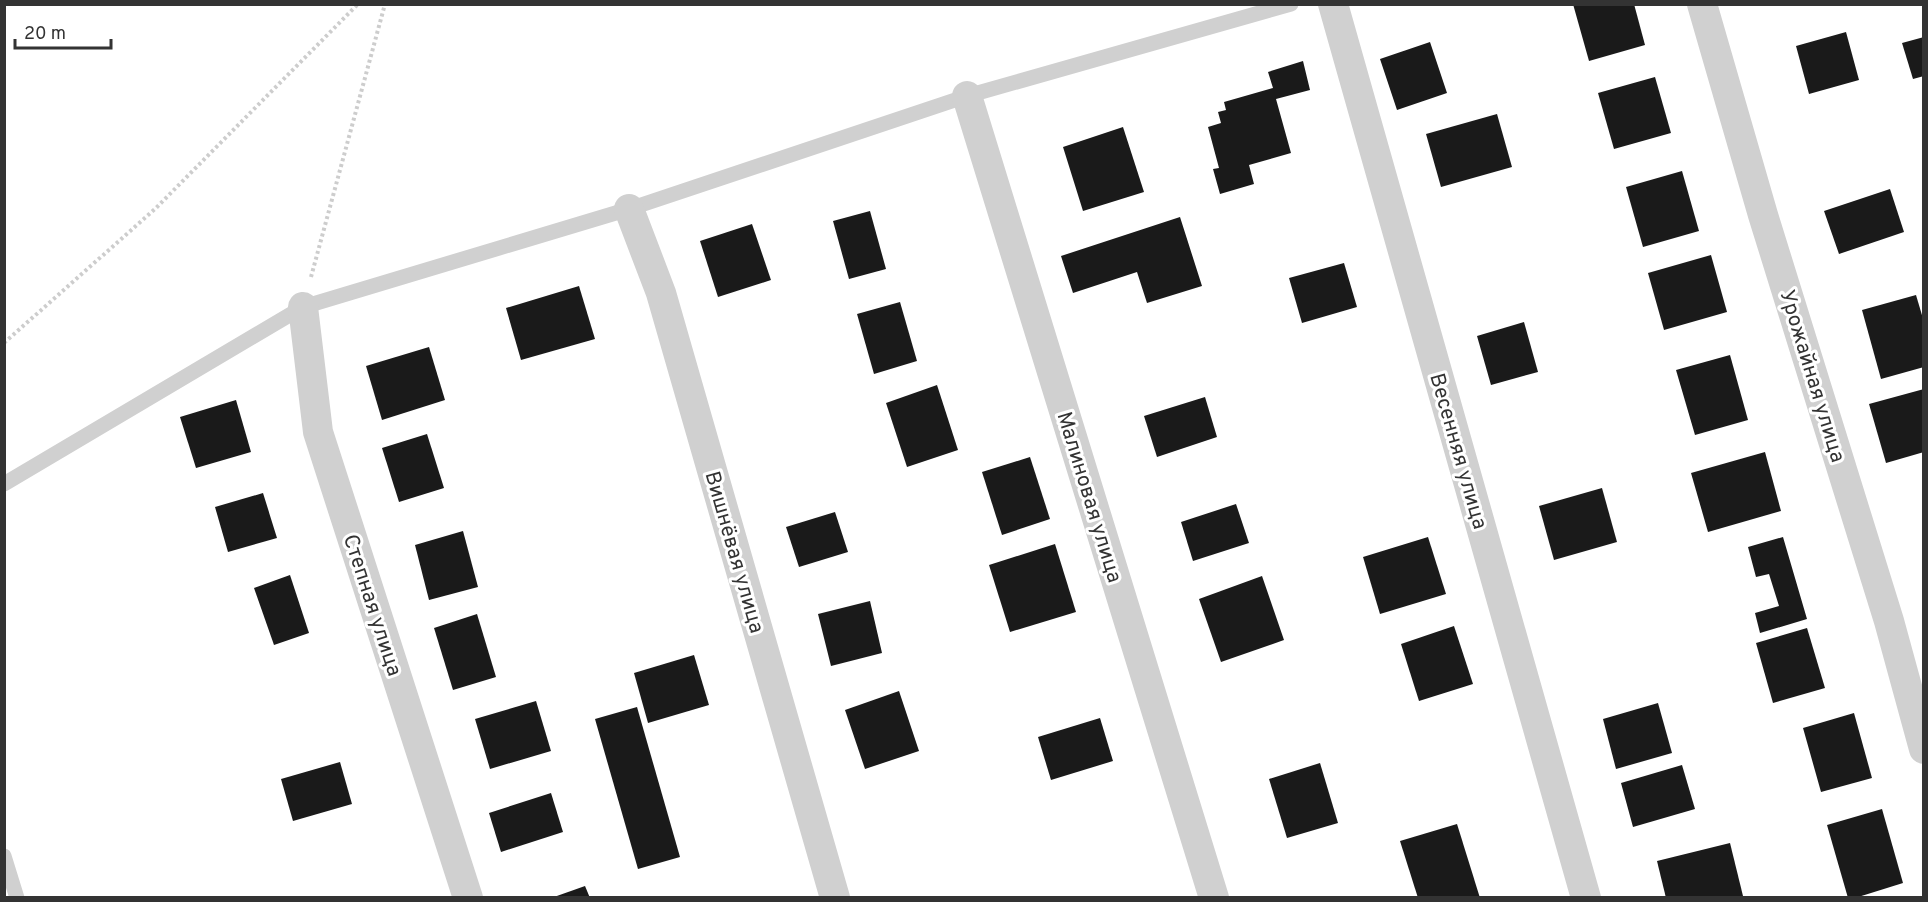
<svg xmlns="http://www.w3.org/2000/svg" width="1928" height="902" font-family="Overpass,sans-serif">
<style>
.building{fill:#1a1a1a}
.lines{fill:none;stroke-linecap:round;stroke-linejoin:round}
.path{stroke:#cdcdcd;stroke-width:4;stroke-dasharray:3 3;stroke-linecap:butt}
.service{stroke:#d0d0d0;stroke-width:15}
.minor{stroke:#d0d0d0;stroke-width:30}
.labels{text-anchor:middle;stroke-width:6;stroke-linejoin:round;paint-order:stroke}
.street-label{font-size:21px;fill:#333;stroke:#fff}
</style>
<rect width="100%" height="100%" fill="#fff"/>
<g class="building">
<polygon points="1573,4 1634,4 1645,45 1589,61"/>
<polygon points="1846,32 1859,80 1809,94 1796,46"/>
<polygon points="1924,37 1924,76 1913,79 1902,43"/>
<polygon points="1430,42 1447,93 1397,110 1380,59"/>
<polygon points="1303,61 1310,90 1276,99 1291,153 1249,165 1254,184 1220,194 1213,169 1219,168 1208,127 1221,123 1218,112 1226,110 1224,102 1273,88 1268,72"/>
<polygon points="1655,77 1671,133 1614,149 1598,93"/>
<polygon points="1497,114 1512,167 1441,187 1426,134"/>
<polygon points="1123,127 1144,192 1083,211 1063,147"/>
<polygon points="1682,171 1699,231 1643,247 1626,187"/>
<polygon points="1890,189 1904,232 1839,254 1824,211"/>
<polygon points="870,211 886,269 849,279 833,221"/>
<polygon points="1180,217 1202,286 1147,303 1137,272 1073,293 1061,256"/>
<polygon points="752,224 771,280 718,297 700,241"/>
<polygon points="1711,255 1727,312 1664,330 1648,273"/>
<polygon points="1344,263 1357,307 1302,323 1289,278"/>
<polygon points="579,286 595,339 521,360 506,308"/>
<polygon points="1916,295 1924,322 1924,367 1881,379 1862,310"/>
<polygon points="900,302 917,361 874,374 857,314"/>
<polygon points="1524,322 1538,372 1491,385 1477,336"/>
<polygon points="429,347 445,400 382,420 366,366"/>
<polygon points="1730,355 1748,420 1695,435 1676,370"/>
<polygon points="937,385 958,450 907,467 886,403"/>
<polygon points="1924,389 1924,452 1886,463 1869,404"/>
<polygon points="1205,397 1217,437 1157,457 1144,416"/>
<polygon points="236,400 251,452 196,468 180,417"/>
<polygon points="427,434 444,488 399,502 382,448"/>
<polygon points="1765,452 1781,511 1708,532 1691,473"/>
<polygon points="1030,457 1050,519 1002,535 982,472"/>
<polygon points="1602,488 1617,542 1554,560 1539,506"/>
<polygon points="263,493 277,538 228,552 215,507"/>
<polygon points="1236,504 1249,543 1193,561 1181,522"/>
<polygon points="835,512 848,552 799,567 786,527"/>
<polygon points="463,531 478,587 429,600 415,545"/>
<polygon points="1428,537 1446,594 1380,614 1363,557"/>
<polygon points="1783,537 1807,619 1760,633 1755,613 1779,606 1769,574 1756,577 1748,547"/>
<polygon points="1055,544 1076,612 1010,632 989,565"/>
<polygon points="290,575 309,633 274,645 254,588"/>
<polygon points="1262,576 1284,640 1221,662 1199,599"/>
<polygon points="870,601 882,653 831,666 818,614"/>
<polygon points="477,614 496,677 453,690 434,628"/>
<polygon points="1454,626 1473,684 1419,701 1401,644"/>
<polygon points="1807,628 1825,688 1773,703 1756,643"/>
<polygon points="694,655 709,705 648,723 634,673"/>
<polygon points="899,691 919,751 865,769 845,710"/>
<polygon points="536,701 551,751 490,769 475,719"/>
<polygon points="1658,703 1672,753 1616,769 1603,719"/>
<polygon points="637,707 680,857 638,869 595,719"/>
<polygon points="1854,713 1872,778 1821,792 1803,728"/>
<polygon points="1100,718 1113,761 1051,780 1038,737"/>
<polygon points="340,762 352,804 293,821 281,779"/>
<polygon points="1320,763 1338,823 1287,838 1269,779"/>
<polygon points="1682,765 1695,809 1633,827 1621,783"/>
<polygon points="551,793 563,832 501,852 489,813"/>
<polygon points="1882,809 1903,883 1855,898 1848,898 1827,825"/>
<polygon points="1457,824 1480,898 1418,898 1400,841"/>
<polygon points="1730,843 1743,896 1735,898 1666,898 1657,861"/>
<polygon points="585,886 590,898 554,898 554,897"/>
</g>
<g class="lines">
<g class="path">
<polyline points="311,277 385,4"/>
<polyline points="4,343 155,209 358,4"/>
</g>
<g class="service">
<polyline points="4,484 303,307 629,209 967,96 1291,4"/>
<polyline points="4,856 17,898"/>
</g>
<g class="minor">
<polyline points="1333,4 1586,898"/>
<polyline points="1702,4 1763,215 1889,621 1924,749"/>
<polyline points="967,96 1214,898"/>
<polyline points="629,209 661,293 835,898"/>
<polyline points="303,307 318,432 468,898"/>
</g>
</g>
<g class="labels">
<g class="street-label">
<text transform="translate(1813 376) rotate(73)" y="7">Урожайная улица</text>
<text transform="translate(1459 451) rotate(74)" y="7">Весенняя улица</text>
<text transform="translate(1090 497) rotate(73)" y="7">Малиновая улица</text>
<text transform="translate(735 552) rotate(74)" y="7">Вишнёвая улица</text>
<text transform="translate(373 605) rotate(72)" y="7">Степная улица</text>
</g>
</g>
<rect width="1928" height="902" fill="none" stroke="#333333" stroke-width="12"/>
<path d="M15 39v9h96v-9" fill="none" stroke="#333333" stroke-width="3"/>
<text x="24" y="39" font-size="18" fill="#333333" stroke="#ffffff" stroke-width="4.5" paint-order="stroke">20 m</text>
</svg>
